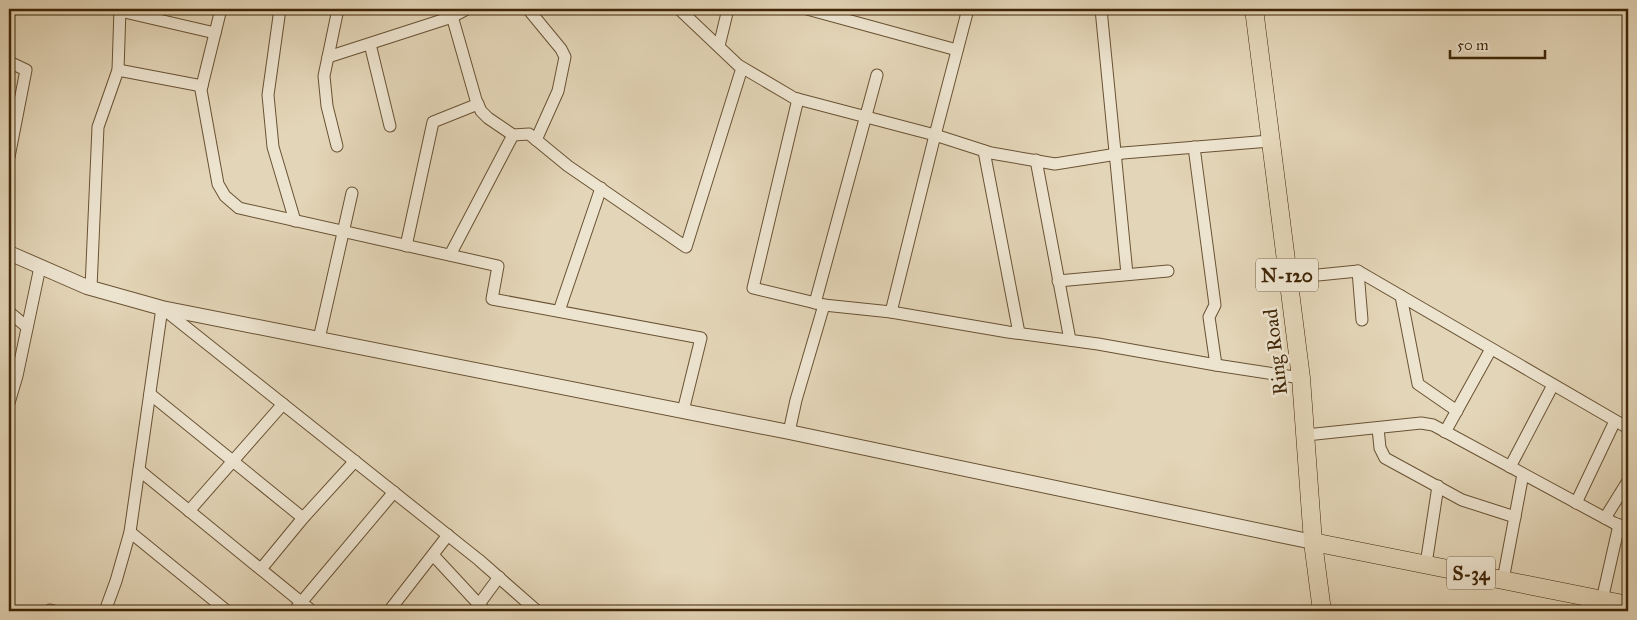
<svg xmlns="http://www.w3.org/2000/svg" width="1637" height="620" font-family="'IM FELL Great Primer',serif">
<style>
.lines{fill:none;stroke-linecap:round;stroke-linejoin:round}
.minor-casing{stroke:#695233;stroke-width:13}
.tertiary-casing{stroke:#695233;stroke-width:16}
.primary-casing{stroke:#402607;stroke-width:19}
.trunk-casing{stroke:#402607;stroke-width:19}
.minor{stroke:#ede4d0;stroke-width:11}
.tertiary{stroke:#ede4d0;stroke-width:14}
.primary{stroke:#e3d5b7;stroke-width:18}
.trunk{stroke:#e3d5b7;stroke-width:18}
.labels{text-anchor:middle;stroke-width:5;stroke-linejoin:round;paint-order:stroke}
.shield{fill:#ede4d0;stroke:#745f43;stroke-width:1}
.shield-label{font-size:19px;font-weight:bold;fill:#402607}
.street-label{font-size:20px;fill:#402607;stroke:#ede4d0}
</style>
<rect width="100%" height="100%" fill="#e3d5b7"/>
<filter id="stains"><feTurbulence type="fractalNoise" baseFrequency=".004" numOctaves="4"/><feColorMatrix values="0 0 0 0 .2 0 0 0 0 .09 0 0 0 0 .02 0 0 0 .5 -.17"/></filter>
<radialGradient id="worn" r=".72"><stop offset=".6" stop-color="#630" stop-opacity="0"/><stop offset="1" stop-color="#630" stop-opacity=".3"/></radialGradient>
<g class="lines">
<g class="minor-casing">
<g id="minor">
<polyline points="221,9 201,90 218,184 225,196 239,208 498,266 492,299 701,338 683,411"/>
<polyline points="280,9 268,95 273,147 295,221"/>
<polyline points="450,9 476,100 481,111 488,118 513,135 529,134 568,166 686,247 742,68"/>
<polyline points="528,9 561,49 565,57 558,91 536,140"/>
<polyline points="679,9 738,65 794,98 935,135 968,9"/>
<polyline points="807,9 957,50"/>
<polyline points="1101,9 1127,274"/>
<polyline points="120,11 215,33"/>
<polyline points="370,44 390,126"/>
<polyline points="719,46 728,9"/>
<polyline points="328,57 452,17 467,9"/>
<polyline points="9,62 26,70 9,157"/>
<polyline points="118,70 202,86"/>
<polyline points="798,99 753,288 824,305 891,312 1008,332 1098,344 1216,365 1301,378"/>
<polyline points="337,146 327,106 324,76 338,9"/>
<polyline points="1194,147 1215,305 1209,317 1216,365"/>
<polyline points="984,151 1019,333"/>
<polyline points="1036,160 1070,340"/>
<polyline points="406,246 433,122 478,104"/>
<polyline points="450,255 513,135"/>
<polyline points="1358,271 1362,320"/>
<polyline points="1288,278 1358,271 1628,428"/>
<polyline points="1058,281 1168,271"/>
<polyline points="91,288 98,127 118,70 120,9"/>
<polyline points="1401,296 1418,384 1457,411"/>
<polyline points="815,303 877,75"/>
<polyline points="559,311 601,188"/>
<polyline points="9,312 27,327"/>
<polyline points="891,312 935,135 991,153 1055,164 1123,153 1270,141"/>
<polyline points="319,339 352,193"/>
<polyline points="150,394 303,518"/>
<polyline points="9,403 17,376 40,267"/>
<polyline points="1378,428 1380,448 1385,458 1462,500 1515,517"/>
<polyline points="789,432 796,400 824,305"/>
<polyline points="1445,432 1491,349"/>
<polyline points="1306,435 1421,423 1433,425 1614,523 1628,528"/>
<polyline points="1510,467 1553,385"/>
<polyline points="139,470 312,611"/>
<polyline points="1576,503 1615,421"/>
<polyline points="189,511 283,404"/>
<polyline points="1605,518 1628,481"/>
<polyline points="130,532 227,611"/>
<polyline points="433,555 485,611"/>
<polyline points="1426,564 1438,486"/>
<polyline points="261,569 303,518 355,461"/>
<polyline points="1503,580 1523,474"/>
<polyline points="1602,600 1619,525"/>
<polyline points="50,610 54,611"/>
<polyline points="105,611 116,581 130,532 162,308 479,560 537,611"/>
<polyline points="294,611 394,492"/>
<polyline points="389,611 448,535"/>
<polyline points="474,611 499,577"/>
</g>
</g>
<g class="tertiary-casing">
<polyline id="tertiary" points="9,253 87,287 162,308 789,432 1313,542"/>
</g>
<g class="primary-casing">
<polyline id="primary" points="1313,542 1628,605"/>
</g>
<g class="trunk-casing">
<polyline id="trunk" points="1254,9 1301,378 1313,542 1322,611"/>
</g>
<use href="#minor" class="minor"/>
<use href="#tertiary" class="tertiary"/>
<use href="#primary" class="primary"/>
<use href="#trunk" class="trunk"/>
</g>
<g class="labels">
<g class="shield">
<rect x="1256" y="258.5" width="62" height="33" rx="4"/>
<rect x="1447" y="556.5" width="48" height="33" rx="4"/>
</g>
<g class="shield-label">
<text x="1287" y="282">N-120</text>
<text x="1471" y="580">S-34</text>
</g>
<g class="street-label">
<text transform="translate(1275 352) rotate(-97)" y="7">Ring Road</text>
</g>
</g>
<rect width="1637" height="620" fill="none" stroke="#e3d5b7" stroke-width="30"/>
<rect x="10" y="10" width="1617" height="600" fill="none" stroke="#402607" stroke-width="2.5"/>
<rect x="15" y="15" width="1607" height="590" fill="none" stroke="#402607"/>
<path d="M1450 50v8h95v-8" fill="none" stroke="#402607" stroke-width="2.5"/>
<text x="1457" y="50" font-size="15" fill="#402607" stroke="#ede4d0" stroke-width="4" paint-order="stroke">50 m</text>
<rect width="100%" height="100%" filter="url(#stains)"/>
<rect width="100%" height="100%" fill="url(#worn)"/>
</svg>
